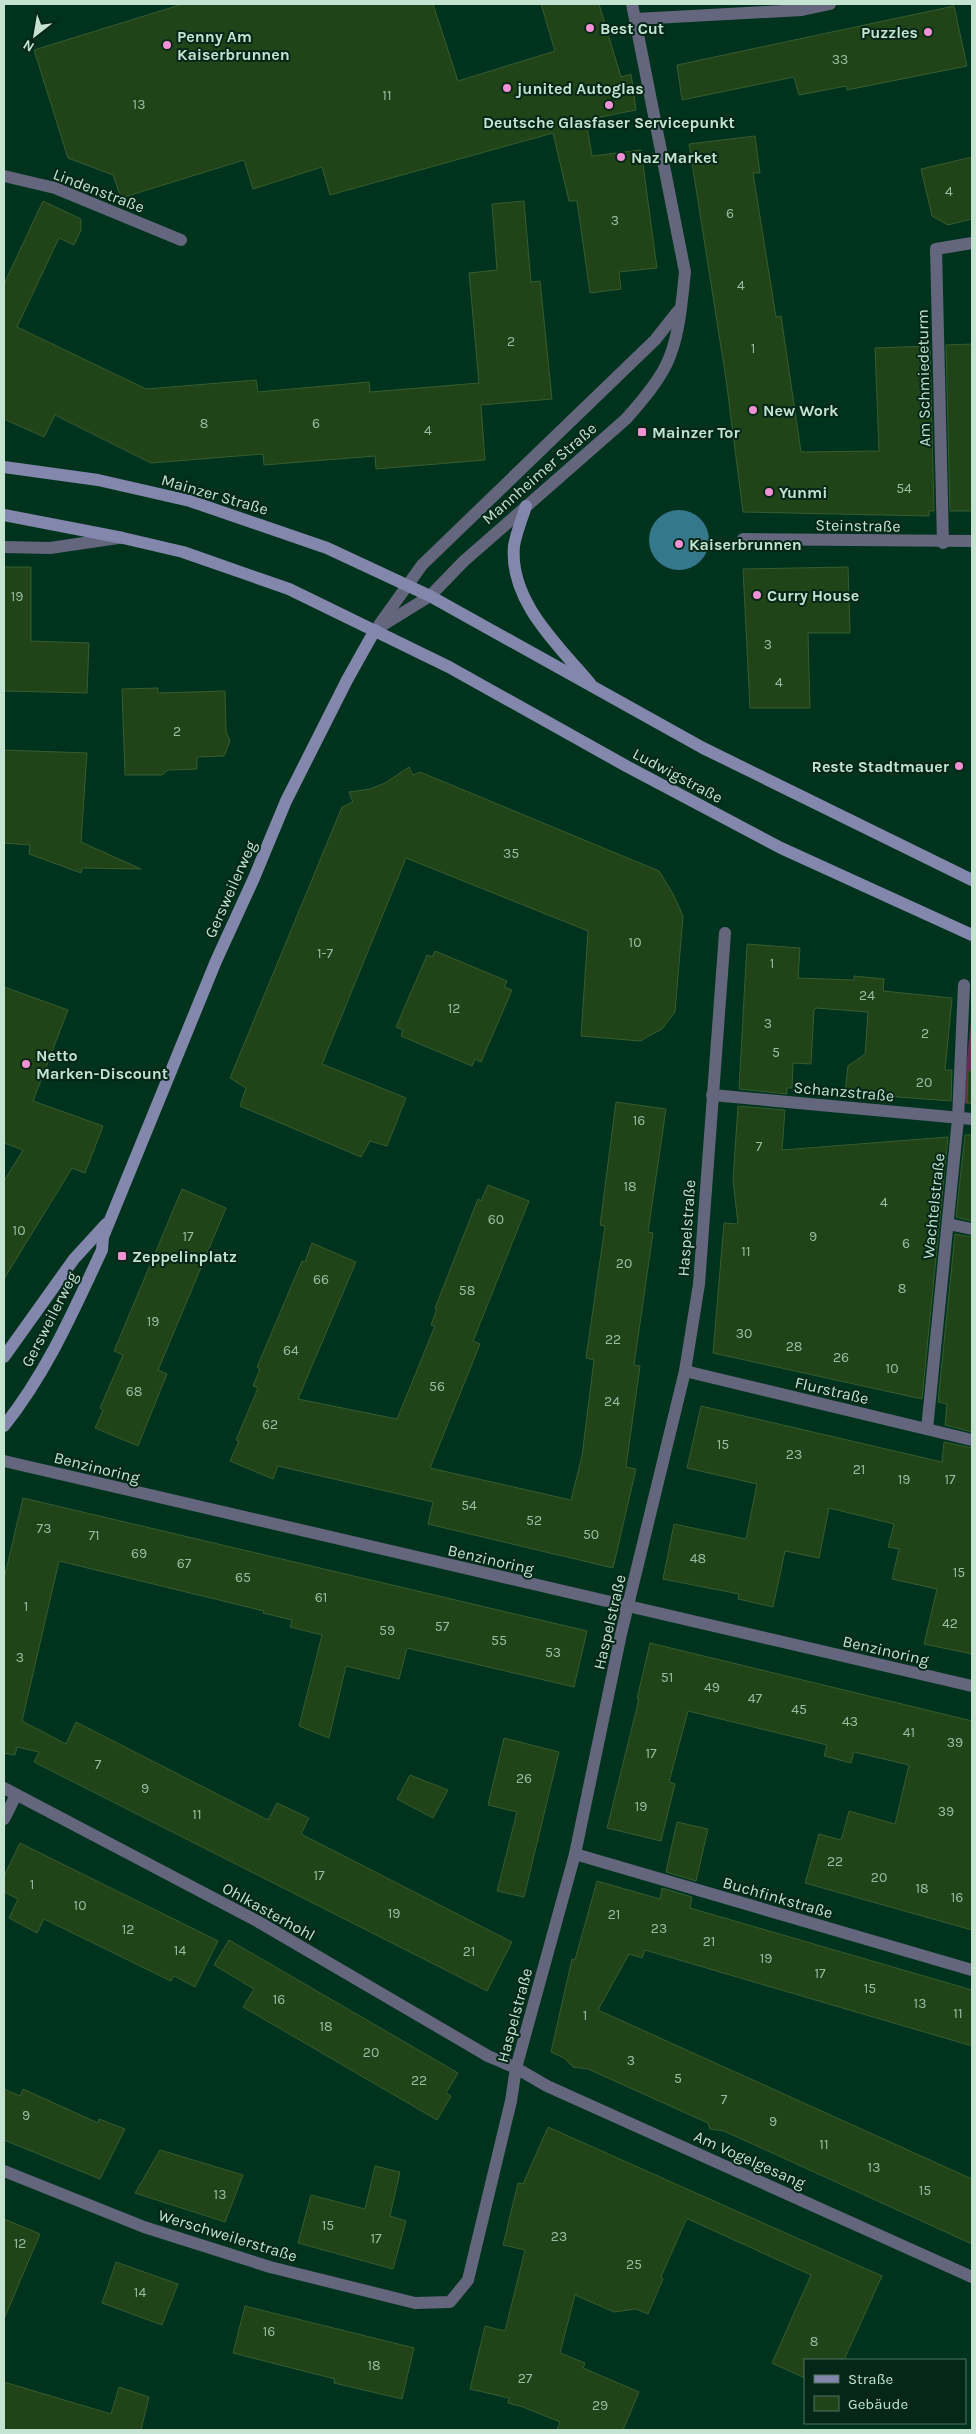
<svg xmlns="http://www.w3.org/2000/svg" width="976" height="2434" font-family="Karla,sans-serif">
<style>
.green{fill:#672b55}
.water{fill:#35788c}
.building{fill:#204418;stroke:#375c2f}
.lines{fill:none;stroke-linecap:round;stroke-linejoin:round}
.lane{stroke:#63667d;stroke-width:12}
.street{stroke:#63667d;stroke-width:12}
.secondary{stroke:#8387ac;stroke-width:12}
.poi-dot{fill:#f491d4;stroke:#042718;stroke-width:2}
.labels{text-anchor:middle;stroke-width:4;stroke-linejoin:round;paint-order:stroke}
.number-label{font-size:14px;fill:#9bbca3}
.poi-label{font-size:16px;font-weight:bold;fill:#c4e4d1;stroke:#042718;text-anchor:start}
.street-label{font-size:16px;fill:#c4e4d1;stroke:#042718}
</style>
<rect width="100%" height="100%" fill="#00331e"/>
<polygon class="green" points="972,1013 972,1104 962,1103"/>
<circle class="water" cx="679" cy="540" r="30"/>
<g class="building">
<polygon points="183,4 433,4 458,81 555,51 541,4 599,4 621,77 631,74 636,110 586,120 592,156 641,150 657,268 619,272 621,289 590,293 577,201 569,201 553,133 330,195 322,167 253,189 244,160 121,198 113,175 68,158 34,50"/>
<polygon points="954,6 967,66 847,90 846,86 799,95 794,77 682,100 677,65"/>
<polygon points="755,136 760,173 753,173 776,317 781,316 801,452 879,451 875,348 930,346 934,511 929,511 929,516 743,512 726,379 689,144"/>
<polygon points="972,157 972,219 948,225 932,216 921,169"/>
<polygon points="43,201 81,219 81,230 74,245 59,238 17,327 146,389 256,380 258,392 369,382 370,392 479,383 469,273 497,270 492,204 524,201 531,282 540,281 552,399 481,405 485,460 376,469 375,456 264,465 263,454 151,463 55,415 44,437 4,419 4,284"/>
<polygon points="972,344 972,511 950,511 946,345"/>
<polygon points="4,567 31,567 31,641 89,643 87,693 4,691"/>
<polygon points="848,567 850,633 808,633 810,708 750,708 743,569"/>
<polygon points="158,688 158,693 225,691 226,731 230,741 224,756 197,757 197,769 168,770 162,775 125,775 122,689"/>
<polygon points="4,750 87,753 81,842 141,869 82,868 81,873 29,854 30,845 4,843"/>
<polygon points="409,767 413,775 420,772 659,871 673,894 683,916 675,1012 662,1029 640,1041 581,1036 588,931 406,858 322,1064 406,1098 387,1146 370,1141 361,1157 240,1106 246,1088 230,1078 342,807 353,802 349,792 370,789 385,783"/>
<polygon points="747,944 800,948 798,978 854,980 854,976 884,979 883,991 952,998 945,1070 952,1070 951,1101 845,1093 848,1066 865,1054 868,1012 816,1008 814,1010 811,1064 793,1063 792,1088 787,1088 787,1094 739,1089"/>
<polygon points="435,951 507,981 504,987 512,990 481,1062 475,1059 472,1066 401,1036 403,1030 396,1027 427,955 432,957"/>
<polygon points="4,987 68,1010 33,1101 103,1126 85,1173 72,1168 4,1279 4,1181 23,1150 4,1143"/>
<polygon points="968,1071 972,1071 972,1103 967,1103"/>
<polygon points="616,1102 666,1109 648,1232 653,1233 634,1365 640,1366 626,1467 636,1469 613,1568 428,1524 433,1502 278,1466 273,1479 230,1461 239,1441 236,1440 258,1388 253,1386 260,1369 257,1367 302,1261 305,1262 312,1243 356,1262 298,1399 397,1419 435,1326 431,1325 437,1309 435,1308 478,1199 481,1201 488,1185 529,1201 473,1341 480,1344 430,1468 571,1500 582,1456 594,1360 586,1358 605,1226 600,1225"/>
<polygon points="738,1106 785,1110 782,1150 948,1137 922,1399 713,1353 724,1223 738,1224 733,1180"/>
<polygon points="965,1135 972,1135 972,1221 956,1217"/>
<polygon points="182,1189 226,1208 158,1370 167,1374 138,1446 95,1428 103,1410 100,1408 123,1355 114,1351"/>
<polygon points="955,1234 972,1237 972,1432 945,1425 947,1404 938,1402"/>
<polygon points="701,1406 942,1462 944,1442 972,1448 972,1654 924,1644 937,1589 892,1579 899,1549 888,1547 894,1524 829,1508 819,1558 785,1551 773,1607 738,1599 739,1594 663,1579 674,1524 746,1539 757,1484 687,1468"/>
<polygon points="23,1498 587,1631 574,1687 407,1648 399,1679 346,1666 329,1738 299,1726 322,1635 290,1627 292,1620 263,1613 264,1611 59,1561 22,1721 66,1744 76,1722 268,1820 277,1803 309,1818 301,1834 512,1942 487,1991 34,1762 39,1752 17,1747 15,1755 4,1753 4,1579"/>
<polygon points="650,1643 972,1721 972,1930 805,1883 819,1834 841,1840 849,1811 895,1824 909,1765 854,1752 851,1763 824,1756 827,1745 688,1711 669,1782 675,1784 661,1841 607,1828 639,1699 637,1699"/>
<polygon points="504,1738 559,1752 524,1897 497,1891 517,1812 488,1805"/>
<polygon points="410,1775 448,1790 433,1818 397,1799"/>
<polygon points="677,1822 708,1829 696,1881 666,1872"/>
<polygon points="20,1843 218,1941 195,1987 174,1976 171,1981 44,1919 37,1933 9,1918 18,1899 4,1892 4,1876"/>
<polygon points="597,1881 660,1899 662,1888 692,1897 690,1908 972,1990 972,2046 645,1950 642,1958 629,1954 598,2010 972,2179 972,2244 724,2131 710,2129 708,2123 588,2069 573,2067 564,2058 551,2052 572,1959 575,1960"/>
<polygon points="229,1940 458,2073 446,2093 451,2096 437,2120 243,2007 254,1989 214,1965"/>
<polygon points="4,2089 20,2096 23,2089 98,2123 99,2119 125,2129 100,2179 4,2140"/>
<polygon points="548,2127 882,2276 844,2360 805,2360 805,2378 772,2363 811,2275 688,2219 686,2220 661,2277 663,2279 648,2314 636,2309 614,2312 575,2295 560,2353 585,2363 583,2368 639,2392 623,2430 557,2430 560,2422 523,2407 508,2403 509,2398 470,2389 485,2326 505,2331 525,2250 503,2245 518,2183 523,2184"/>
<polygon points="160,2150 243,2175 225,2222 135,2193"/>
<polygon points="375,2166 400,2172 390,2216 406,2221 393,2269 298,2243 311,2195 365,2209"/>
<polygon points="4,2219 40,2234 4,2319"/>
<polygon points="116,2262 178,2284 162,2325 102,2303"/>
<polygon points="245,2306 414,2348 402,2399 334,2383 335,2379 233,2353"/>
<polygon points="4,2382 111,2414 119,2387 149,2397 141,2430 4,2430"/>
</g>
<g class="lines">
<polyline class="lane" points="948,1224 972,1229"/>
<g class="street">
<polyline points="636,19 802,10 830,4"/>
<polyline points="4,176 55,188 181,240"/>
<polyline points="743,539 972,541"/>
<polyline points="943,543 936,249 972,243"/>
<polyline points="4,547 50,548 118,538"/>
<polyline points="379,625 422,565 655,340 678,311"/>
<path d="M375,630L430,596L464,561L626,419C641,402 662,378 670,356C680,330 682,299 685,272L632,4"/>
<polyline points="712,1095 972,1119"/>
<polyline points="685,1371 972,1440"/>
<polyline points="927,1429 958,1119 964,985"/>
<polyline points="4,1461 972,1686"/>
<polyline points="4,1788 257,1921 488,2056 516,2068 547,2086 972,2277"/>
<polyline points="4,1819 16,1795"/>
<polyline points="575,1854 972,1970"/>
<polyline points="4,2171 144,2227 270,2267 415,2303 450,2302 468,2280 511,2101 516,2068 575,1854 621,1634 685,1371 699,1284 725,933"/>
</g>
<g class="secondary">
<polyline points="4,467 98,480 190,501 327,548 430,596 703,748 972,880"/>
<path d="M526,506C522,519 516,533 514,546C509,601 558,645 590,683"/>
<polyline points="4,515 123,538 183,552 289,589 449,667 628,767 781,848 972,935"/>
<polyline points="4,1357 74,1259 106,1224"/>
<path d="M4,1426C47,1372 73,1312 102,1250L103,1237L110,1220L216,961L254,878L286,801L347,680L375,630"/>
</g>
</g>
<g class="poi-dot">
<circle cx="590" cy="28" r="5"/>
<circle cx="928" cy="32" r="5"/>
<circle cx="167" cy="45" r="5"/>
<circle cx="507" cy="88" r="5"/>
<circle cx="609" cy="105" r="5"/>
<circle cx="621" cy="157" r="5"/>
<circle cx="753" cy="410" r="5"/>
<rect x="637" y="427" width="10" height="10" rx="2.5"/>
<circle cx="769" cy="492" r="5"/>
<circle cx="679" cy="544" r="5"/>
<circle cx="757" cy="595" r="5"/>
<circle cx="959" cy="766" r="5"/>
<circle cx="26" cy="1064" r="5"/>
<rect x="117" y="1251" width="10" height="10" rx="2.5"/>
</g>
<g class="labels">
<g class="number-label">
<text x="840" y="64">33</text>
<text x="387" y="100">11</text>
<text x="139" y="109">13</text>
<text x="949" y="196">4</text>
<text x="730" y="218">6</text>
<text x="615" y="225">3</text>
<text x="741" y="290">4</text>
<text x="511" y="346">2</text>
<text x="753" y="353">1</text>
<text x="204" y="428">8</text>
<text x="316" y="428">6</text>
<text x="428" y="435">4</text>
<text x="904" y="493">54</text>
<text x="17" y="601">19</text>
<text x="768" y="649">3</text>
<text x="779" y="687">4</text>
<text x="177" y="736">2</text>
<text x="511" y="858">35</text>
<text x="635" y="947">10</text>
<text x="325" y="958">1-7</text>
<text x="772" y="968">1</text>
<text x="867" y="1000">24</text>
<text x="454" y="1013">12</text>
<text x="768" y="1028">3</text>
<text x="925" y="1038">2</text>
<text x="776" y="1057">5</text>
<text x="924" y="1087">20</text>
<text x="639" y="1125">16</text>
<text x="759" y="1151">7</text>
<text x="630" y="1191">18</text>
<text x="884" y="1207">4</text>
<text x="496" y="1224">60</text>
<text x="19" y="1235">10</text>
<text x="188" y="1241">17</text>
<text x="813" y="1241">9</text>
<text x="906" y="1248">6</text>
<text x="746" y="1256">11</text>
<text x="624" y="1268">20</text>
<text x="321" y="1284">66</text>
<text x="902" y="1293">8</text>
<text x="467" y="1295">58</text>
<text x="153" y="1326">19</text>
<text x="744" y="1338">30</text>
<text x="613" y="1344">22</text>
<text x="794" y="1351">28</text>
<text x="291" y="1355">64</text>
<text x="841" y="1362">26</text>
<text x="892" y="1373">10</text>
<text x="437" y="1391">56</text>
<text x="134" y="1396">68</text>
<text x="612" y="1406">24</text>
<text x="270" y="1429">62</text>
<text x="723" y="1449">15</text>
<text x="794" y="1459">23</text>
<text x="859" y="1474">21</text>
<text x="904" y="1484">19</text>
<text x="950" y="1484">17</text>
<text x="469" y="1510">54</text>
<text x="534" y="1525">52</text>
<text x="44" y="1533">73</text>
<text x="591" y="1539">50</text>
<text x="94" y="1540">71</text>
<text x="139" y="1558">69</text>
<text x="698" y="1563">48</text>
<text x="184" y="1568">67</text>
<text x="959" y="1577">15</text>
<text x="243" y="1582">65</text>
<text x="321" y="1602">61</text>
<text x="26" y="1611">1</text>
<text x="950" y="1628">42</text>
<text x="442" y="1631">57</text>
<text x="387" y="1635">59</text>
<text x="499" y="1645">55</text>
<text x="553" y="1657">53</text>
<text x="20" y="1662">3</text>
<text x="667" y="1682">51</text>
<text x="712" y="1692">49</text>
<text x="755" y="1703">47</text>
<text x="799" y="1714">45</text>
<text x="850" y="1726">43</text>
<text x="909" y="1737">41</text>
<text x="955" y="1747">39</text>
<text x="651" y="1758">17</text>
<text x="98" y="1769">7</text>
<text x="524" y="1783">26</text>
<text x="145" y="1793">9</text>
<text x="641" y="1811">19</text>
<text x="946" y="1816">39</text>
<text x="197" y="1819">11</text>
<text x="835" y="1866">22</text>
<text x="319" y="1880">17</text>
<text x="879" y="1882">20</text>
<text x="32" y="1889">1</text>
<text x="922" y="1893">18</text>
<text x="957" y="1902">16</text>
<text x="80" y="1910">10</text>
<text x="394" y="1918">19</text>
<text x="614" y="1919">21</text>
<text x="659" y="1933">23</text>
<text x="128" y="1934">12</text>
<text x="709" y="1946">21</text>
<text x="180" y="1955">14</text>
<text x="469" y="1956">21</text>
<text x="766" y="1963">19</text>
<text x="820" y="1978">17</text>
<text x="870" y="1993">15</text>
<text x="279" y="2004">16</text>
<text x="920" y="2008">13</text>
<text x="958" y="2018">11</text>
<text x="585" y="2020">1</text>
<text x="326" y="2031">18</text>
<text x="371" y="2057">20</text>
<text x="631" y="2065">3</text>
<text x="678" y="2083">5</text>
<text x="419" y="2085">22</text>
<text x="724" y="2104">7</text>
<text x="26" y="2120">9</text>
<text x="773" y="2126">9</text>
<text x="824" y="2149">11</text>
<text x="874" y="2172">13</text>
<text x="925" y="2195">15</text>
<text x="220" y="2199">13</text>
<text x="328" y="2230">15</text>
<text x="559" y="2241">23</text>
<text x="376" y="2243">17</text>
<text x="20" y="2248">12</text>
<text x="634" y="2269">25</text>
<text x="140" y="2297">14</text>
<text x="269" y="2336">16</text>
<text x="814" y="2346">8</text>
<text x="374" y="2370">18</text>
<text x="525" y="2383">27</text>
<text x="600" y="2410">29</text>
</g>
<g class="poi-label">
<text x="600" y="34">Best Cut</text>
<text x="918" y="38" text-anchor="end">Puzzles</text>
<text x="177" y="42">Penny Am<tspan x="177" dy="18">Kaiserbrunnen</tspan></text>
<text x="517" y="94">junited Autoglas</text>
<text x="609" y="128" text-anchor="middle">Deutsche Glasfaser Servicepunkt</text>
<text x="631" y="163">Naz Market</text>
<text x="763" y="416">New Work</text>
<text x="652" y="438">Mainzer Tor</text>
<text x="779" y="498">Yunmi</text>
<text x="689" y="550">Kaiserbrunnen</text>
<text x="767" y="601">Curry House</text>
<text x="949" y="772" text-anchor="end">Reste Stadtmauer</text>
<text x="36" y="1061">Netto<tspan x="36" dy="18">Marken-Discount</tspan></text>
<text x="132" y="1262">Zeppelinplatz</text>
</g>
<g class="street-label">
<text transform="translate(99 190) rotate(21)" y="6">Lindenstraße</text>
<text transform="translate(923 378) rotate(-91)" y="6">Am Schmiedeturm</text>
<text transform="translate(539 473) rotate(-41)" y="6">Mannheimer Straße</text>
<text transform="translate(215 494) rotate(16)" y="6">Mainzer Straße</text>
<text transform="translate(858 525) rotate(1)" y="6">Steinstraße</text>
<text transform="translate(678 775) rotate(28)" y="6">Ludwigstraße</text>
<text transform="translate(230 889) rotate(-66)" y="6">Gersweilerweg</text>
<text transform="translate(844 1091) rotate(5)" y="6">Schanzstraße</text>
<text transform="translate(933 1206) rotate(-84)" y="6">Wachtelstraße</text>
<text transform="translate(686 1228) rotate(-86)" y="6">Haspelstraße</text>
<text transform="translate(49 1319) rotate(-63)" y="6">Gersweilerweg</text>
<text transform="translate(832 1390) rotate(13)" y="6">Flurstraße</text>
<text transform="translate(97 1467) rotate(14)" y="6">Benzinoring</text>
<text transform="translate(491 1559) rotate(13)" y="6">Benzinoring</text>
<text transform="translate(609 1622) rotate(-77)" y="6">Haspelstraße</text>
<text transform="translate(886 1650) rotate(13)" y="6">Benzinoring</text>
<text transform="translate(778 1897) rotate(16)" y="6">Buchfinkstraße</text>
<text transform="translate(269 1911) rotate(29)" y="6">Ohlkasterhohl</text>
<text transform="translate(514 2015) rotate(-75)" y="6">Haspelstraße</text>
<text transform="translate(750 2159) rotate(24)" y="6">Am Vogelgesang</text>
<text transform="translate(228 2235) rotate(17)" y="6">Werschweilerstraße</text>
</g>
</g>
<rect width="976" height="2434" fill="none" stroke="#c4e4d1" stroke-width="10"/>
<rect x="804" y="2359" width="162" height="65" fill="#042718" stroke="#517362"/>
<rect x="814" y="2375" width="25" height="8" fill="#8387ac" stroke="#517362"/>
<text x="848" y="2384" font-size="15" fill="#c4e4d1">Straße</text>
<rect x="814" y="2396" width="25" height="15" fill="#204418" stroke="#517362"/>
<text x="848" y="2409" font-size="15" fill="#c4e4d1">Gebäude</text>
<g transform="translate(35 35) rotate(211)" stroke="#042718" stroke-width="4" paint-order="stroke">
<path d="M0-4L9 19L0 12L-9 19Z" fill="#c4e4d1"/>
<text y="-8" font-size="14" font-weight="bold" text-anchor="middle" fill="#c4e4d1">N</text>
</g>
</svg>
